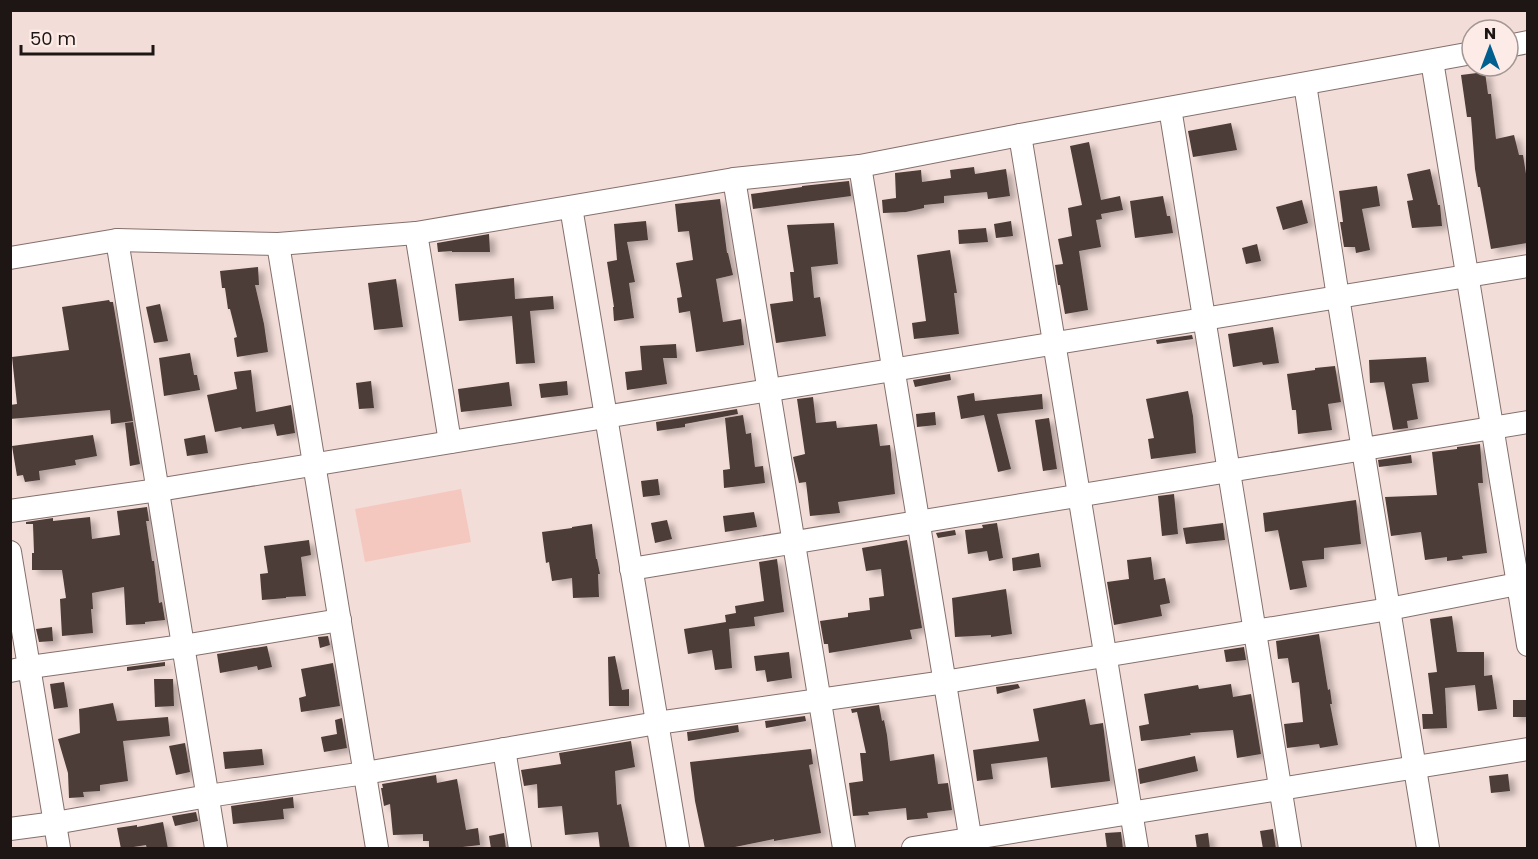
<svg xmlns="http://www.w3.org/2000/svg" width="1538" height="859" font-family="Poppins,sans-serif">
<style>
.green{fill:#f5c8bf}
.building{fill:#4d3c38;filter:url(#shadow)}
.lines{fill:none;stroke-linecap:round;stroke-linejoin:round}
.minor-casing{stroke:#84706c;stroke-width:24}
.minor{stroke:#fff;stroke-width:22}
</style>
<defs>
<filter id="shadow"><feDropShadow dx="6" dy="4" stdDeviation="3" flood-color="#0004"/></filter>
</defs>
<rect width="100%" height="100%" fill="#f3ddd8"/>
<polygon class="green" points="461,489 471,542 365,562 355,509"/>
<g class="building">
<polygon points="1485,72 1488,94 1491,94 1496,139 1514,135 1519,155 1523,155 1527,180 1527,243 1491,249 1480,187 1478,187 1475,169 1471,117 1467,117 1461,75"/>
<polygon points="1231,123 1237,150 1193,157 1188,131"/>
<polygon points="1089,142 1101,200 1120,196 1123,210 1101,214 1102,219 1096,220 1101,247 1079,251 1088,310 1065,314 1060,285 1058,285 1055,265 1063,264 1058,239 1072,236 1068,208 1082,205 1070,146"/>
<polygon points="974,167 975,174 1006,169 1010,196 988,199 987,192 944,196 944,203 924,205 924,208 906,212 883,213 882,200 896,198 895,173 921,170 922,182 951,178 950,170"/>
<polygon points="1430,169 1438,205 1440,205 1442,226 1412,228 1407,201 1413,200 1407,174"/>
<polygon points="849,181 851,196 753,209 751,194 802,187 802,186"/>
<polygon points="1377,186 1380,206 1362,209 1370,250 1356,253 1355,247 1344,247 1340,222 1343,222 1339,191"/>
<polygon points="1163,196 1167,216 1170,216 1173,233 1135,238 1130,201"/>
<polygon points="720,199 727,253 728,253 733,275 716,279 723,322 741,319 744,345 696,352 690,311 679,313 677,298 682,297 676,263 693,260 689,231 678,232 675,204"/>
<polygon points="1302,200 1308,223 1283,230 1276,207"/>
<polygon points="646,221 648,240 627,242 635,282 629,283 634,318 614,321 613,307 614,307 607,262 617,260 614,224"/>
<polygon points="1011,221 1013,236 996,238 994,224"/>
<polygon points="834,223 838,264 811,267 814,298 820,297 826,336 776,343 770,304 793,301 790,272 794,272 787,225"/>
<polygon points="986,228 988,242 959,244 958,230"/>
<polygon points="489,234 490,252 452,252 452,251 438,252 437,243"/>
<polygon points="1257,244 1261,261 1246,264 1242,248"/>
<polygon points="950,250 957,293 954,293 959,334 914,339 912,323 926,321 917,255"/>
<polygon points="258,267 259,285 255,285 264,324 268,352 237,357 234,338 237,337 230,309 228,309 225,288 222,288 220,271"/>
<polygon points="514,278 515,299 553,296 554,309 530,311 535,363 516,364 512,316 459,321 455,284"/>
<polygon points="396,279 403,327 374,330 368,283"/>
<polygon points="109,300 110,302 113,302 133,421 111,424 110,410 10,419 10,405 17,404 12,357 69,350 62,307"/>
<polygon points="160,304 168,341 154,343 146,307"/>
<polygon points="1273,327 1279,363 1263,365 1262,362 1233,367 1228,334"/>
<polygon points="1192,335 1193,339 1157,344 1156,340"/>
<polygon points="676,344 677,358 663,358 667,384 627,390 625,372 642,370 640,346"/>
<polygon points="190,353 194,375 197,375 200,390 164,396 159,358"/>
<polygon points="1426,357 1429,382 1412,384 1418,419 1407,421 1408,428 1393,430 1384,382 1370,383 1369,360"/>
<polygon points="1335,366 1341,402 1328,404 1332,430 1298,434 1296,410 1292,410 1287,374 1315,370 1315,368"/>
<polygon points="251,370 256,412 291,405 295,433 277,436 274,424 242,429 241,427 215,432 207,395 237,389 234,372"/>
<polygon points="950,374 951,380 915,387 913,380"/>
<polygon points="371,381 374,408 359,409 356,383"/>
<polygon points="567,381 568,395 541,398 539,384"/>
<polygon points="509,382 512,406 461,412 458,389"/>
<polygon points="1188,391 1193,416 1196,453 1151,459 1148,439 1154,438 1146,399"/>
<polygon points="974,393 975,401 1042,394 1043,409 997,414 1011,469 998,472 984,415 961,419 957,396"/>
<polygon points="813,397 816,423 836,421 837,428 877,424 880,446 890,445 895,494 838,502 840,513 810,516 806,482 799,483 793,457 805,454 797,399"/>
<polygon points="737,409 738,414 685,424 685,427 657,431 656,422"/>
<polygon points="935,412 936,425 917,427 916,414"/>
<polygon points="743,415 746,434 751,433 755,467 763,466 765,483 724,488 723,470 730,469 725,418"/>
<polygon points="1049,418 1057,469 1043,471 1035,420"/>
<polygon points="133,422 140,464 130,466 125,423"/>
<polygon points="93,435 97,456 75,460 76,465 39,471 40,480 25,482 23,475 17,476 12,446"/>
<polygon points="205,435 208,453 187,456 184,439"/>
<polygon points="1480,444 1483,483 1478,483 1487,553 1462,556 1463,559 1447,561 1447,557 1425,560 1421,532 1391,536 1385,497 1437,495 1432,452 1457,449 1457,447"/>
<polygon points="1411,455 1412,463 1379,467 1378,460"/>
<polygon points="658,479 660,495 643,497 641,481"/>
<polygon points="1174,494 1178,534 1162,536 1158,496"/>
<polygon points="1356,500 1361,544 1324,548 1324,559 1302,561 1307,587 1290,590 1278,530 1265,532 1263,513"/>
<polygon points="147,507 149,521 146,521 152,561 154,561 159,603 162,602 165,620 145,622 145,624 126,625 124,587 92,593 93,609 91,609 93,633 62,636 60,599 66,598 62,570 32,570 32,553 34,553 33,524 26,524 26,522 53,518 53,521 90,517 92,539 120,535 117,511"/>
<polygon points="754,512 757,527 725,532 723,516"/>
<polygon points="667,520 672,539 655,543 651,523"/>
<polygon points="997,523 1003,558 989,561 987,551 968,554 965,530 983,528 982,525"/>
<polygon points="1223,523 1225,540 1186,544 1183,528"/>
<polygon points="592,524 596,559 597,559 600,574 598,574 599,597 573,598 572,578 552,581 549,562 546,563 542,532 572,528 572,527"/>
<polygon points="955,530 956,535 938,538 936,533"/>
<polygon points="309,540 311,555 301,557 306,596 286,597 286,598 262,600 260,574 268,573 264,546"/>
<polygon points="907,540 922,628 910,630 912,639 829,653 828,644 824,644 820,621 848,617 848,613 870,610 869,598 884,596 881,569 866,571 862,548"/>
<polygon points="1039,553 1041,567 1013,571 1012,558"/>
<polygon points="1151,557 1154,580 1165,578 1170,603 1160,605 1162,616 1114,625 1107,582 1129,579 1127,560"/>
<polygon points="777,559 784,612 754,617 755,626 729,629 732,668 715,670 712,650 688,654 684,629 726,622 725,615 736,613 735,606 764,601 759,562"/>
<polygon points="1006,589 1012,634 991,637 991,635 955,637 952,598"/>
<polygon points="1452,616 1457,652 1484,652 1484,676 1492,675 1497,709 1478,711 1475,685 1445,688 1447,728 1423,729 1422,714 1433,714 1428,673 1437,672 1430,619"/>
<polygon points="52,627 53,641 39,642 36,629"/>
<polygon points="1319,634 1328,690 1330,689 1332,704 1330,704 1338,745 1320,748 1319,744 1287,748 1284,724 1303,722 1299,682 1292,683 1288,658 1278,659 1276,641"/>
<polygon points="328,636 330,645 320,648 318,637"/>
<polygon points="267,646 272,667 258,670 257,666 220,673 217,654"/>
<polygon points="1244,647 1246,660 1226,662 1224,650"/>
<polygon points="789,652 792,678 767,682 765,670 756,671 754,656"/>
<polygon points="615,656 622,690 629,689 629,706 609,706 608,657"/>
<polygon points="165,662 165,666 127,671 127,667"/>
<polygon points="333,663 340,706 301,712 299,698 306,696 301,669"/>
<polygon points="154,679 173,679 174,706 155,707"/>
<polygon points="64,682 68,707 54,709 50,684"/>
<polygon points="1018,684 1020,688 997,694 996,687"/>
<polygon points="1231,684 1233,697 1251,694 1261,754 1237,758 1233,730 1190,733 1191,735 1141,741 1139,726 1149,724 1144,694 1198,685 1199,689"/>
<polygon points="1085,699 1090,725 1103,723 1110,781 1051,788 1047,757 991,764 993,779 977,781 973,750 1039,741 1033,709"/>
<rect x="1513" y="700" width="14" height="17"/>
<polygon points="113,703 117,721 168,717 170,736 123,741 128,781 100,785 100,791 83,792 84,797 69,798 68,773 58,739 80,733 79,709"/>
<polygon points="879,705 882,721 884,720 887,735 890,761 934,754 938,784 948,783 952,810 927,813 928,818 907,820 906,808 868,812 869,815 853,816 849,783 863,781 860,753 866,753 857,712 852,713 851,709"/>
<polygon points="805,716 806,721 766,728 765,721"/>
<polygon points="342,718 347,748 324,752 321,737 337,734 335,720"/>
<polygon points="738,725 739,732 688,741 687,732"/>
<polygon points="631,741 635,767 615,771 617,805 621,804 630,849 600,849 598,832 565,835 562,806 538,808 537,784 524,786 521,770 561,764 559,753"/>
<polygon points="185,743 190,772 176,775 169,746"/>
<polygon points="262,749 264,765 225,769 223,752"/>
<polygon points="811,749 813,764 809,765 821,833 774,841 774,839 725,849 705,849 695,801 690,762"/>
<polygon points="1195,756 1198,771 1140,784 1138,769"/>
<polygon points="1508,774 1510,791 1491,793 1489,776"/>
<polygon points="436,775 437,783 457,779 466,830 478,828 480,845 445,849 429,849 429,841 423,841 423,834 393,835 390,804 384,806 381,788 383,788 382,784"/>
<polygon points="293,797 294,808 283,809 284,819 233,824 231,806"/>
<polygon points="196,812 198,821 175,826 172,816"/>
<polygon points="163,822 168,849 147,849 146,845 121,849 117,828 137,825 137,827"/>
<polygon points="1273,829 1276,849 1263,849 1260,831"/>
<polygon points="1121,832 1123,849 1107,849 1105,833"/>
<polygon points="504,833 506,849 491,849 489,836"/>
<polygon points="1208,833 1210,849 1197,849 1195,835"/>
</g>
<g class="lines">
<g class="minor-casing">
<g id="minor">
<polyline points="1508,46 1528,42"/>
<polyline points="1432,61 1528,645"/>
<polyline points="1305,84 1338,297 1428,848"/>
<polyline points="1170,108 1290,848"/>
<polyline points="1020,135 1137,848"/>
<polyline points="860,166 972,848"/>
<polyline points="734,179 844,848"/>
<polyline points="571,207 678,848"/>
<polyline points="416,233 450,442"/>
<polyline points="117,240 216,848"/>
<polyline points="278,244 377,848"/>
<polyline points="10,258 117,240 278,244 416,233 734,179 860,166 1020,135 1472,53"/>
<polyline points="10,511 158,490 1528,266"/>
<polyline points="10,552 59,848"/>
<polyline points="631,569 1528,422"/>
<polyline points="10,671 30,667 183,646 340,620"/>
<polyline points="504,749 520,848"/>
<polyline points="10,829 55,823 208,796 365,773 657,723 945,682 1389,609 1528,582"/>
<polyline points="913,848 1528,749"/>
</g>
</g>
<use href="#minor" class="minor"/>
</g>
<rect width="1538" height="859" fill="none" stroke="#1d1614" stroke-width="24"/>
<g transform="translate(1490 48)"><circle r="28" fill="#fdebe7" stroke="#a39693" stroke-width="1.5"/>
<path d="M0-4.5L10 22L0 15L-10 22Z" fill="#005f8f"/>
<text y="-9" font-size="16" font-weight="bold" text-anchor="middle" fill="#1d1614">N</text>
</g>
<path d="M21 45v9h132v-9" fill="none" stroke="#1d1614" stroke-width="3"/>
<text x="30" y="45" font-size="18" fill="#1d1614" stroke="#fdebe7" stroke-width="4.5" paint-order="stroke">50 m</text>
</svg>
